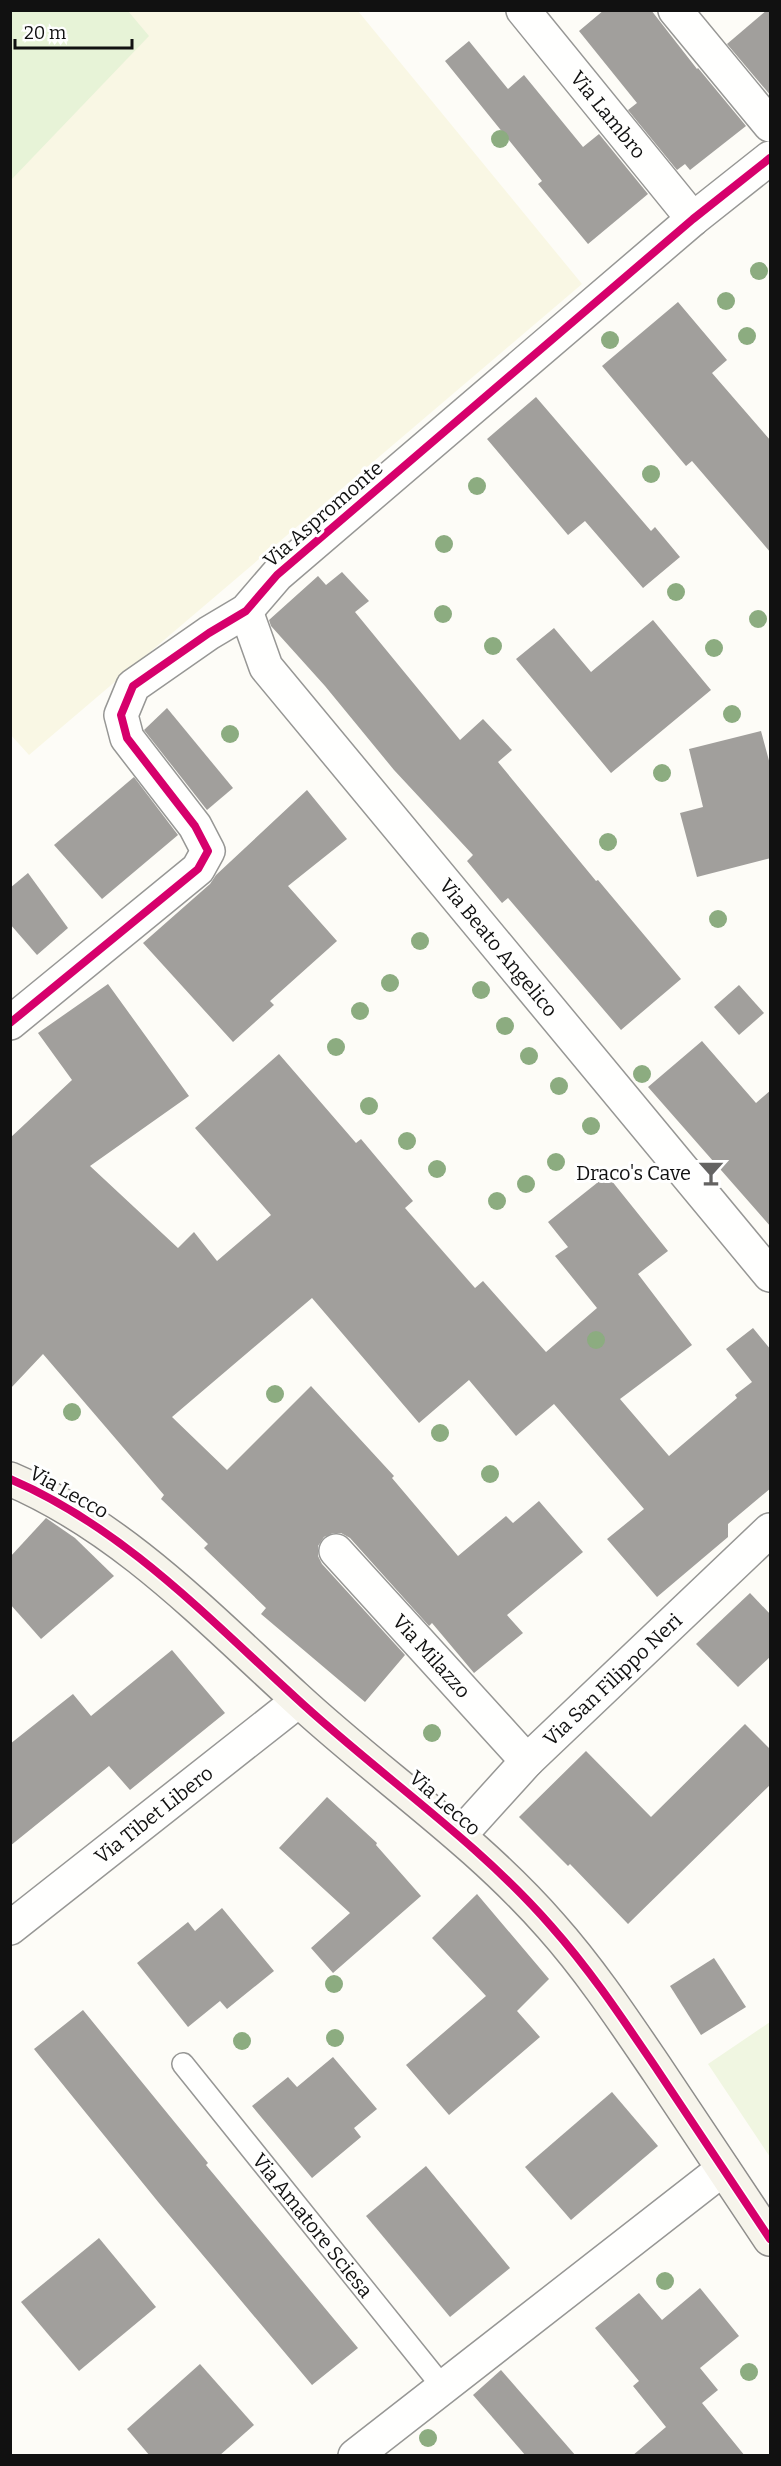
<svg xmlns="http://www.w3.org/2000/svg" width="781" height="2466" font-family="Bitter,serif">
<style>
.farmland{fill:#f9f7e4}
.green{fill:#e7f3d7}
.pitch{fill:#f0f6e1}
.building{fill:#a19f9c}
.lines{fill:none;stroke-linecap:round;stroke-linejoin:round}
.lane-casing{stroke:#979795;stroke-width:24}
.street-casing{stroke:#979795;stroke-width:36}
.secondary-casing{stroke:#8e8d8b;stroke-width:36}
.lane{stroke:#fffffe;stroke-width:21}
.street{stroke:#fffffe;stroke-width:33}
.secondary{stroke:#f6f4eb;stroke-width:33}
.cycleway-casing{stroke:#fff;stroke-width:11}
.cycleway{stroke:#d6006c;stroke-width:8}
.tree{fill:#8cac80}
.labels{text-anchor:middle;stroke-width:6;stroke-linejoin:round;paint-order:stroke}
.street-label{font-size:20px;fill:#111;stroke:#fff}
.poi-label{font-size:20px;fill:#111;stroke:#fff;text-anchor:end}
</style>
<rect width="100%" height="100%" fill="#fdfcf7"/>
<polygon class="farmland" points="126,11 358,11 582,284 29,755 10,734 11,180"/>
<polygon class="green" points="11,10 128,11 149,36 11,180"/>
<polygon class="pitch" points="770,2022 770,2157 708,2064"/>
<g class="building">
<polygon points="604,10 651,10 697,69 698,68 746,126 690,170 685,164 677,170 628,110 637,103 579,31"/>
<polygon points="767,10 771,10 771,96 727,44"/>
<polygon points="469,41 508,89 524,75 583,147 599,134 648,194 588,244 538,184 542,181 445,61"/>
<polygon points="678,302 727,360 712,373 771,441 771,553 692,461 686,466 602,366"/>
<polygon points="536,397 651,531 655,527 680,557 643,588 585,521 568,535 487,439"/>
<polygon points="342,572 369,601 355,612 460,740 483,719 512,750 498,762 596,881 598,880 681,979 621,1030 508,898 502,903 467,861 473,855 394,770 325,686 271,626 269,620 318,576 326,585"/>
<polygon points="653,620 711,690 611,773 516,659 554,628 591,672"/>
<polygon points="167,708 233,788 207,810 144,730"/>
<polygon points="761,731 771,768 771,858 697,877 680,813 703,807 689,749"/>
<polygon points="134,777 178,835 102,899 54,845"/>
<polygon points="307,790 347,839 288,886 337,941 270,1001 274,1005 233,1042 143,943 210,884 216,875"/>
<polygon points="28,873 68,928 37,955 10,924 10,888"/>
<polygon points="108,984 189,1096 90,1166 178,1248 194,1232 217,1261 271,1215 195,1128 279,1054 356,1143 361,1139 413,1201 405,1208 475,1288 483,1281 546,1352 597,1308 555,1256 568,1247 548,1222 607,1175 668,1251 638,1274 692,1345 620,1399 669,1456 737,1398 735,1395 752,1382 726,1349 753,1328 771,1350 771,1488 728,1524 728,1537 657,1597 607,1539 644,1509 554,1404 516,1436 469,1380 419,1423 312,1298 172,1417 227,1470 311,1386 394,1476 392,1478 458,1556 506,1516 513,1523 539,1501 583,1552 507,1615 523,1633 474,1673 432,1623 429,1626 350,1538 341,1533 333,1533 324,1537 318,1546 318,1556 322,1564 405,1655 365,1702 261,1614 266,1608 204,1548 208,1544 161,1499 164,1495 43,1354 10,1389 10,1138 72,1080 38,1033"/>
<polygon points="739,985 764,1013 739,1035 714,1007"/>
<polygon points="702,1041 756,1103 771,1090 771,1227 648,1087"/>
<polygon points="46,1518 75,1538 114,1576 41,1639 10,1604 10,1557"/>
<polygon points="750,1593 771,1615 771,1656 738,1687 696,1644"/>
<polygon points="172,1650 225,1713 130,1790 109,1766 10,1846 10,1744 73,1694 91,1716"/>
<polygon points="745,1724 771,1750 771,1784 628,1924 570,1864 568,1866 519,1817 586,1751 651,1817"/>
<polygon points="327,1797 377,1843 376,1845 421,1896 333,1973 311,1948 350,1913 279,1848"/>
<polygon points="477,1894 549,1979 517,2011 540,2037 449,2115 406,2065 486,1996 432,1938"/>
<polygon points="222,1908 274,1971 227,2009 220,2001 188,2027 137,1963 188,1922 195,1931"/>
<polygon points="714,1958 746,2007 701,2035 670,1986"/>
<polygon points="83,2010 208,2163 206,2165 358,2348 312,2385 159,2203 34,2049"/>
<polygon points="333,2057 377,2109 354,2128 361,2137 312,2178 252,2106 288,2077 297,2087"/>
<polygon points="612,2092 658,2146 571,2220 525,2167"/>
<polygon points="426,2166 510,2268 450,2317 366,2216"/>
<polygon points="99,2238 156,2307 79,2371 21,2302"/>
<polygon points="700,2288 739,2336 700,2368 718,2390 702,2403 745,2456 632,2456 666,2427 633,2386 639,2381 595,2328 639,2293 662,2320"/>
<polygon points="200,2364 254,2425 219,2456 150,2456 127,2429"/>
<polygon points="501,2370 576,2456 526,2456 473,2395"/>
</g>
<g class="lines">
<g class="lane-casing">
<g id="lane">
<path id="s1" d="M183,2064L442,2386"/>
</g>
</g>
<g class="street-casing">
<g id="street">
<path id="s2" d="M523,10L693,219"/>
<polyline points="675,10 770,125"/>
<path id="s3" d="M246,611L266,667L770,1275"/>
<polyline points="10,1023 198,869 208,851 195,826 127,738 121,715 133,686 209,633 246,611 277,575 693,219 770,158"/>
<path id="s4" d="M336,1551L527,1761"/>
<path id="s5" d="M460,1835L527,1761L770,1530"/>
<path id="s6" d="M10,1928L298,1701"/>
<polyline points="355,2456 723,2169"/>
</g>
</g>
<g class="secondary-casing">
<path id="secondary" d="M10,1479C122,1527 206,1616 295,1697C379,1775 475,1839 551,1926C591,1971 624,2021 658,2071C695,2127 733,2183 770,2239"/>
</g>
<use href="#lane" class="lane"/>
<use href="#street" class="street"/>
<use href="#secondary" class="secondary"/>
<g class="cycleway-casing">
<g id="cycleway">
<polyline points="10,1023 198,869 208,851 195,826 127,738 121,715 133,686 209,633 246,611 277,575 693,219 770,158"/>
<path d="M10,1479C122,1527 206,1616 295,1697C379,1775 475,1839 551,1926C591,1971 624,2021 658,2071C695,2127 733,2183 770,2239"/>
</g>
</g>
<use href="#cycleway" class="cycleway"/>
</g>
<g class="tree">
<circle cx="500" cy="139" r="9"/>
<circle cx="759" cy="271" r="9"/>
<circle cx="726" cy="301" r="9"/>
<circle cx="747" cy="336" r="9"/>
<circle cx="610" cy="340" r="9"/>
<circle cx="651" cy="474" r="9"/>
<circle cx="477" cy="486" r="9"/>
<circle cx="444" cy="544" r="9"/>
<circle cx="676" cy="592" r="9"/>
<circle cx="443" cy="614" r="9"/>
<circle cx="758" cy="619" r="9"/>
<circle cx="493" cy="646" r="9"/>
<circle cx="714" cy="648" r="9"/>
<circle cx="732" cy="714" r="9"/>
<circle cx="230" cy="734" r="9"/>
<circle cx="662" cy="773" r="9"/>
<circle cx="608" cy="842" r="9"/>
<circle cx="718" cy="919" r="9"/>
<circle cx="420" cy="941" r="9"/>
<circle cx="390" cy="983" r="9"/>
<circle cx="481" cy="990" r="9"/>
<circle cx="360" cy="1011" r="9"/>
<circle cx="505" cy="1026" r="9"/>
<circle cx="336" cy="1047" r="9"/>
<circle cx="529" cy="1056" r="9"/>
<circle cx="642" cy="1074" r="9"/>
<circle cx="559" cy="1086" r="9"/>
<circle cx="369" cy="1106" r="9"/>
<circle cx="591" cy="1126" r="9"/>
<circle cx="407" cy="1141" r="9"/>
<circle cx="556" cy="1162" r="9"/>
<circle cx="437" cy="1169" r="9"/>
<circle cx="526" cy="1184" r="9"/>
<circle cx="497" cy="1201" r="9"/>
<circle cx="596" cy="1340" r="9"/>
<circle cx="275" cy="1394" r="9"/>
<circle cx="72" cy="1412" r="9"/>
<circle cx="440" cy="1433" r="9"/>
<circle cx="490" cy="1474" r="9"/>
<circle cx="432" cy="1733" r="9"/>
<circle cx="334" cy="1984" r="9"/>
<circle cx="335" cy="2038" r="9"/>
<circle cx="242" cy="2041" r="9"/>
<circle cx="665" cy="2281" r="9"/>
<circle cx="749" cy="2372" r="9"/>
<circle cx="428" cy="2438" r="9"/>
</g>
<defs>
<g id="bar-bare" transform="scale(2.07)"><path d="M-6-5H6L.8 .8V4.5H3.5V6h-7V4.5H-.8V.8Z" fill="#646362" stroke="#fff" stroke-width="2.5" paint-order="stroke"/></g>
</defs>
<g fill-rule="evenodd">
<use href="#bar-bare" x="711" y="1173"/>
</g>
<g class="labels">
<g class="street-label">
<text dy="7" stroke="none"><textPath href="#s2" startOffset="135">Via Lambro</textPath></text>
<text transform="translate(323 514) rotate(-41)" y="7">Via Aspromonte</text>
<text dy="7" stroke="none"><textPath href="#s3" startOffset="424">Via Beato Angelico</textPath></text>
<text transform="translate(69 1492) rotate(29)" y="7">Via Lecco</text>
<text dy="7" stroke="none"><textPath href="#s4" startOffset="142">Via Milazzo</textPath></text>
<text dy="7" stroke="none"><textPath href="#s5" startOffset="218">Via San Filippo Neri</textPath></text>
<text transform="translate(445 1803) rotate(41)" y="7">Via Lecco</text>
<text dy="7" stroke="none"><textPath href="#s6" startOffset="183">Via Tibet Libero</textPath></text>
<text dy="7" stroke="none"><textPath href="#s1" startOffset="207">Via Amatore Sciesa</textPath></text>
</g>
<g class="poi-label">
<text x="691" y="1180">Draco's Cave</text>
</g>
</g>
<rect width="781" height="2466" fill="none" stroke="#111111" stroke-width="24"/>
<path d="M15 39v9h117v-9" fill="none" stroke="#111111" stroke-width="3"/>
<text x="24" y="39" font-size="18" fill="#111111" stroke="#ffffff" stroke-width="4.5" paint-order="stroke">20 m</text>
</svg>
